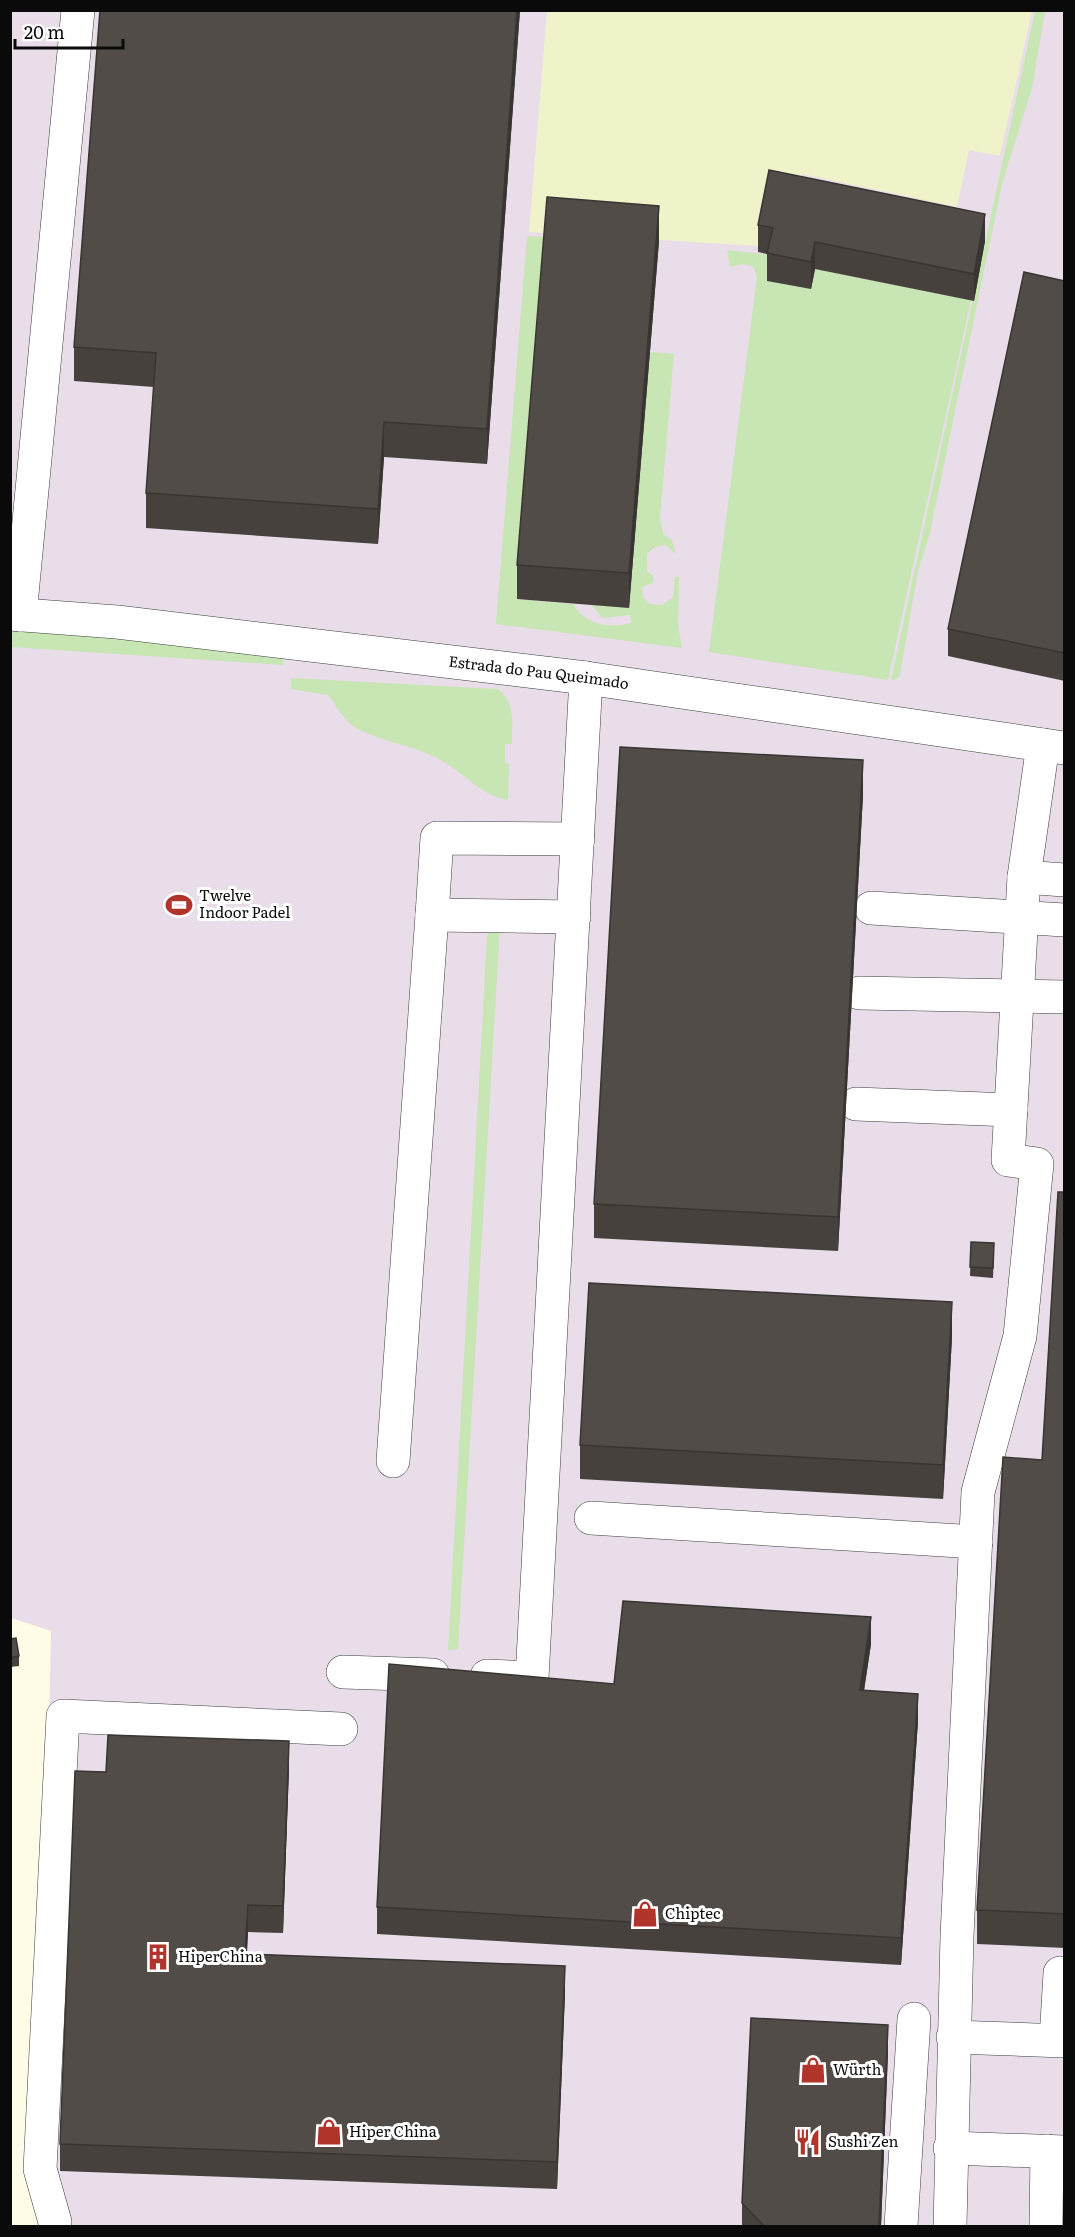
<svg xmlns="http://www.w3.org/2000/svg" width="1075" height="2237" font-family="Literata,serif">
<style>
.industrial{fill:#e9dde9}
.farmland{fill:#f0f2c9}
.green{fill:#c8e5b4}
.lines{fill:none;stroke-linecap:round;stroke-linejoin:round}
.minor-casing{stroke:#3d3d3d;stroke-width:34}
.minor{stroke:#fff;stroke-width:33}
.wall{fill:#46413d}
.shaded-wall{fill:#393532}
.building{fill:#514c47;stroke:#393532;stroke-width:1.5}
.labels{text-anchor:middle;stroke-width:6;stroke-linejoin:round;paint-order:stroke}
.street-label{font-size:15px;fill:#0a0a0a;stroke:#fff}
.poi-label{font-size:15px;fill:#0a0a0a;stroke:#fff;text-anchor:start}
</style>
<rect width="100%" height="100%" fill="#fefce7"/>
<polygon class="industrial" points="11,11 1064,11 1064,2226 38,2226 51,1631 11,1618"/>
<polygon class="farmland" points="547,11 1032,11 1000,156 969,150 957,207 802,174 798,195 759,246 529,232"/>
<g class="green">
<polygon points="1035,11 1045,11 1032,88 1002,184 929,537 918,571 900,674 897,679 891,680"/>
<path d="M527,236L546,237L517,599L573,604C586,625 608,629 631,623L630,615L602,618L592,605L629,607L650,352L674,354L660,518L663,534L672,540L676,554L665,545L655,547L647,554V571L653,576V583L642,587L643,597L650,604L662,605L673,597L675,577H679L678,625L682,648L496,624Z"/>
<polygon points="727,250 773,255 768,281 811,289 815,269 971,300 888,680 709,652 757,277 753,266 743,264 730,267"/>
<polygon points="10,622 284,653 283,665 11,647"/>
<path d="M291,678L498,689C516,704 512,723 512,744H505V763H509L508,800C478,795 460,768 433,756C409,745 381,741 358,729C343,721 338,707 328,695L291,689Z"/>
<polygon points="500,925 458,1649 448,1650 487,936 493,927"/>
</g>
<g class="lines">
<g class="minor-casing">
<g id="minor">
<path id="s1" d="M10,614L117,622L586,678L1064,748"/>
<polyline points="20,615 78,10"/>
<polyline points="1024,877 1064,880"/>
<polyline points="871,908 1064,920"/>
<polyline points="432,915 437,838 578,839"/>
<polyline points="859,993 1064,997"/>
<polyline points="856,1104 1011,1110"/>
<polyline points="393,1461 432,915 574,917"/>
<polyline points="591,1518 976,1542"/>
<polyline points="343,1672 433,1675"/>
<polyline points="487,1676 532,1678 586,678"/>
<polyline points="953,2037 1064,2041"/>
<polyline points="1056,2040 1060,1973"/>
<polyline points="950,2148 1064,2152"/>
<polyline points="55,2222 40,2169 63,1716 341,1729"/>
<polyline points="901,2226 914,2019"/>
<polyline points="950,2226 957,1936 978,1492 1020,1336 1037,1164 1008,1160 1024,877 1043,745"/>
<polyline points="1046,2226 1047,2151"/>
</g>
</g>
<use href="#minor" class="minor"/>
</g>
<g class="wall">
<polygon points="100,10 520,10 487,464 384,457 378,544 146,528 146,493 154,387 74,381 74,347"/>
<polygon points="758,225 985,241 974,301 815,269 811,289 767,281 767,254 758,252"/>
<polygon points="659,241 629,608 517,599 517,565"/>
<polygon points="1065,281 1065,681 948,656 948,629"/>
<polygon points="863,795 838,1251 594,1238 594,1204"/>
<polygon points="1065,1192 1065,1948 977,1944 977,1910 1042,1460"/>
<polygon points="971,1242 994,1253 993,1278 970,1276"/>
<polygon points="952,1337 943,1499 580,1479 580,1445"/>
<polygon points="10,1639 19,1656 19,1666 10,1667"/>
<polygon points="871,1644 864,1690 918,1721 901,1965 377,1934 377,1907 614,1684"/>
<polygon points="289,1768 283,1933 248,1932 247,1954 565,1993 557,2189 60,2171 60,2144"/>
<polygon points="888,2052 881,2226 742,2226 742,2203"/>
</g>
<g class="shaded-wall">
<polygon points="517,10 520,10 487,464 487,429"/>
<polygon points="659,206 659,241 629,608 629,573"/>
<polygon points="985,214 985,241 974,301 974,274"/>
<polygon points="815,242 815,269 811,289 811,262"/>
<polygon points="384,422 384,457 378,544 378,509"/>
<polygon points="863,760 863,795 838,1251 838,1217"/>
<polygon points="952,1302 952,1337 943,1499 943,1465"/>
<polygon points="871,1617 871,1644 860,1717 860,1690"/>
<polygon points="918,1694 918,1721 901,1965 901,1938"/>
<polygon points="289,1741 289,1768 283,1933 283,1906"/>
<polygon points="248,1905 248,1932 245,1981 245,1954"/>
<polygon points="565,1966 565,1993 557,2189 557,2162"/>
<polygon points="888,2025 888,2052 881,2226 879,2226"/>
</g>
<g class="building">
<polygon points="100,10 517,10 487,429 384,422 378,509 146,493 156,353 74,347"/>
<polygon points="769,170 985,214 974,274 815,242 811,262 767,253 773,228 758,225"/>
<polygon points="547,197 659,206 629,573 517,565"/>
<polygon points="1024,272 1065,281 1065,653 948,629"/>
<polygon points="620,747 863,760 838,1217 594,1204"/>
<polygon points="1058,1192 1065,1192 1065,1914 977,1910 1003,1457 1042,1460"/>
<polygon points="971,1242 994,1243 993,1268 970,1267"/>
<polygon points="589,1283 952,1302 943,1465 580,1445"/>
<polygon points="623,1601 871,1617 860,1690 918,1694 901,1938 377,1907 389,1664 614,1684"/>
<polygon points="16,1638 19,1656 10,1658 10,1639"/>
<polygon points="108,1735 289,1741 283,1906 248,1905 245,1954 565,1966 557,2162 60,2144 75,1771 106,1772"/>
<polygon points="751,2018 888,2025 879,2226 764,2226 742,2203"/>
</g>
<defs>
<g id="stadium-bare" transform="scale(2.07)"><path d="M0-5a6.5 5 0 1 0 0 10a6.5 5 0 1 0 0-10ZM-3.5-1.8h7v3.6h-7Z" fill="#b1342a" stroke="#fff" stroke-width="2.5" paint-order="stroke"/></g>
<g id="shop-bare" transform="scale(2.07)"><path d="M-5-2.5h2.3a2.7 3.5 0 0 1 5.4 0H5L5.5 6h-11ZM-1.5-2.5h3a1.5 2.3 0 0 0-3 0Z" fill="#b1342a" stroke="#fff" stroke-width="2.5" paint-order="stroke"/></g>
<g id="building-bare" transform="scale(2.07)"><path d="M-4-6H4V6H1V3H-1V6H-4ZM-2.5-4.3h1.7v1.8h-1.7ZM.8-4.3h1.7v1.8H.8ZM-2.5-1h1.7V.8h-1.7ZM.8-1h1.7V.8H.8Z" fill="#b1342a" stroke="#fff" stroke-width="2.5" paint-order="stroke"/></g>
<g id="restaurant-bare" transform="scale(2.07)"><path d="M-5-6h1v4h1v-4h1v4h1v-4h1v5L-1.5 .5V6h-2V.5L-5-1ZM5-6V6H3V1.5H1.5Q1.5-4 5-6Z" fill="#b1342a" stroke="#fff" stroke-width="2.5" paint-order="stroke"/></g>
</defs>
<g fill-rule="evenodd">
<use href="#stadium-bare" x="179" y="905"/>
<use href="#shop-bare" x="645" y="1914"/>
<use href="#building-bare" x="158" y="1957"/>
<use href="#shop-bare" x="813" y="2070"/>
<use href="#shop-bare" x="329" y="2132"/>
<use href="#restaurant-bare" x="808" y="2142"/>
</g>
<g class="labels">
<g class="street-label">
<text dy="5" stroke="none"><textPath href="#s1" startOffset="532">Estrada do Pau Queimado</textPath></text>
</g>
<g class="poi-label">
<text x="199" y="901">Twelve<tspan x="199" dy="17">Indoor Padel</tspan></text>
<text x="665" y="1919">Chiptec</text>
<text x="178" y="1962">HiperChina</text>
<text x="833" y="2075">Würth</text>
<text x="349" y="2137">Hiper China</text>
<text x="828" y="2147">Sushi Zen</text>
</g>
</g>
<rect width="1075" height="2237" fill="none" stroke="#0a0a0a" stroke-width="24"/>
<path d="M15 39v9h108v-9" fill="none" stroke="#0a0a0a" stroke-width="3"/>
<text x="24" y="39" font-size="18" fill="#0a0a0a" stroke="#ffffff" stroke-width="4.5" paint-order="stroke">20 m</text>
</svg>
